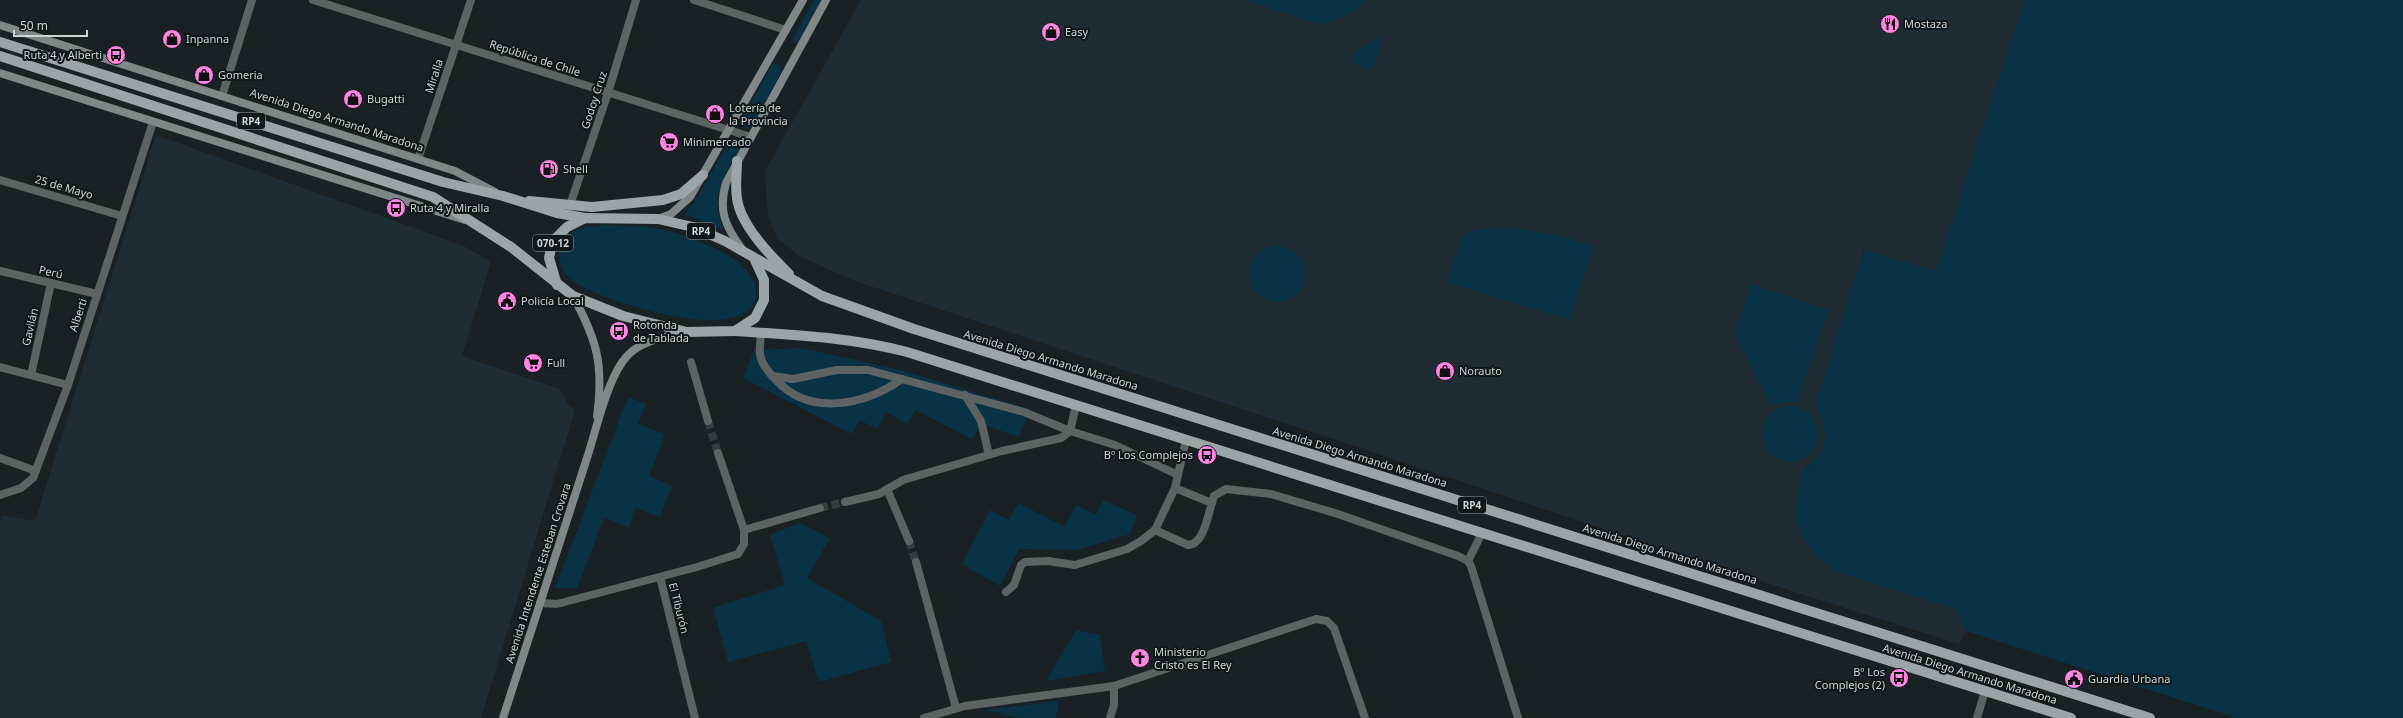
<svg xmlns="http://www.w3.org/2000/svg" width="2403" height="718" font-family="'Noto Sans',sans-serif">
<style>
.built{fill:#202c33}
.green{fill:#093345}
.lines{fill:none;stroke-linecap:round;stroke-linejoin:round}
.street-tunnel{stroke:#353c3f;stroke-width:8;stroke-dasharray:8 4;stroke-linecap:butt}
.street{stroke:#5d6262;stroke-width:8}
.secondary{stroke:#808788;stroke-width:8}
.primary{stroke:#9ba4a6;stroke-width:10}
.labels{text-anchor:middle;stroke-width:4;stroke-linejoin:round;paint-order:stroke}
.shield{fill:#11181b;stroke:#959b9d;stroke-width:1}
.shield-label{font-size:10px;font-weight:bold;fill:#ced3d5}
.poi-label{font-size:11px;fill:#ced3d5;stroke:#11181b;text-anchor:start}
.street-label{font-size:11px;fill:#ced3d5;stroke:#11181b}
</style>
<rect width="100%" height="100%" fill="#1a2125"/>
<g class="built">
<polygon points="861,0 1246,0 1322,25 1356,11 1364,0 2025,0 1936,272 1863,250 1823,421 1826,437 1819,454 1806,467 1819,559 1841,573 1956,609 1966,631 1959,644 1801,594 855,281 799,256 777,238 768,217 765,171"/>
<polygon points="156,135 464,246 491,262 462,356 560,389 568,404 575,410 481,718 0,718 0,522 2,515 35,521"/>
</g>
<g class="green">
<polygon points="814,0 821,0 798,41 794,43 793,39"/>
<polygon points="1246,0 1364,0 1356,11 1322,25"/>
<polygon points="2025,0 2403,0 2403,718 2237,718 1966,631 1956,609 1841,573 1819,559 1805,541 1796,521 1795,505 1802,473 1819,454 1826,437 1816,402 1864,250 1936,271"/>
<path d="M1383,37L1372,70L1351,63C1357,48 1367,42 1383,37Z"/>
<polygon points="775,63 779,64 782,71 751,127 744,129 741,121 772,65"/>
<path d="M735,137L740,140C742,149 735,156 731,163C718,186 713,203 723,228L721,229L685,214L698,197L730,139Z"/>
<path d="M607,225C624,226 642,226 658,229C687,234 767,261 755,301C740,346 596,300 570,279C552,263 559,233 583,228C590,226 599,226 607,225Z"/>
<polygon points="1513,228 1562,236 1593,246 1570,320 1447,282 1462,236 1478,229"/>
<circle cx="1277" cy="274" r="28"/>
<polygon points="1751,284 1828,310 1797,401 1776,404 1769,402 1735,334"/>
<polygon points="802,348 900,370 1030,409 1019,437 981,424 972,439 915,410 908,424 886,412 877,429 860,420 852,434 743,378 754,350"/>
<polygon points="628,397 646,404 638,424 665,434 649,476 672,486 660,517 636,508 629,528 604,518 577,588 555,588"/>
<circle cx="1790" cy="434" r="28"/>
<polygon points="1103,500 1137,515 1130,534 1077,550 1019,549 1000,586 962,564 990,510 1009,520 1018,503 1065,527 1076,505 1096,515"/>
<polygon points="800,523 830,538 807,578 881,621 891,662 819,682 806,641 728,662 713,608 785,585 770,535"/>
<polygon points="1076,630 1100,635 1105,671 1046,681"/>
<polygon points="1059,701 1056,718 1020,718 985,710"/>
</g>
<g class="lines">
<g class="street-tunnel">
<polyline points="708,421 718,453"/>
<polyline points="820,508 845,502"/>
<polyline points="909,541 916,562"/>
</g>
<g class="street">
<polyline points="313,0 751,137"/>
<polyline points="694,0 786,30"/>
<polyline points="222,96 252,0"/>
<polyline points="418,159 471,0"/>
<polyline points="0,180 122,216"/>
<polyline points="570,205 608,93 636,0"/>
<polyline points="0,271 97,294"/>
<path d="M761,333C761,339 759,347 760,354C761,363 770,374 776,380C810,417 865,405 902,379"/>
<polyline points="691,362 708,421"/>
<polyline points="0,367 68,385"/>
<polyline points="31,375 51,283"/>
<path d="M772,376L793,379L837,370H868L1024,412L1070,431L1115,445L1178,475L1175,488L1155,530L1188,545C1205,545 1209,509 1214,496L1226,489L1271,494L1338,514L1458,556L1468,561L1471,566L1518,718"/>
<polyline points="965,395 981,421 989,455"/>
<polyline points="0,458 36,471"/>
<polyline points="1178,475 1186,440"/>
<polyline points="1175,488 1212,503"/>
<polyline points="887,489 909,541"/>
<polyline points="0,495 21,488 33,478 68,385 153,122"/>
<polyline points="845,502 879,494 903,480 1002,451 1061,438 1070,431 1076,405"/>
<polyline points="744,530 820,508"/>
<polyline points="1468,561 1482,533"/>
<polyline points="916,562 956,708"/>
<polyline points="660,577 695,718"/>
<polyline points="1006,592 1014,585 1021,565 1025,562 1048,561 1075,565 1127,549 1141,541 1155,530"/>
<polyline points="540,603 557,604 697,567 738,554 744,544 744,530 718,453"/>
<polyline points="924,718 965,706 1114,686 1316,619 1327,621 1334,628 1365,718"/>
<polyline points="1110,718 1114,705 1114,686"/>
<polyline points="1977,718 1985,691"/>
</g>
<g class="secondary">
<polyline points="0,25 455,171 495,192"/>
<polyline points="0,73 465,220"/>
<polyline points="658,219 671,214 690,197 803,0"/>
<path d="M742,249C725,226 718,210 726,183L826,0"/>
<path d="M573,296C597,340 604,365 597,416"/>
<path d="M503,718C531,631 559,545 587,458C596,431 608,375 628,355C642,340 667,337 686,332"/>
</g>
<g class="primary">
<polyline points="0,42 443,182 503,196 557,213 585,218"/>
<polyline points="0,56 433,197 511,247 573,296 623,316 687,332 735,331 755,318 764,300 764,280 754,258"/>
<path d="M737,161C737,173 735,186 737,198C740,225 771,256 789,274"/>
<polyline points="529,201 592,207 663,200 681,194 703,175"/>
<polyline points="557,285 549,258 551,248 554,240 567,227 585,218 658,219 693,227 725,241 822,296 914,329 2150,718"/>
<path d="M735,331C794,335 850,337 907,352L2071,718"/>
</g>
</g>
<defs>
<g id="restaurant-disc" transform="scale(1)"><circle r="9.5" fill="#fe85e0" stroke="#11181b"/><path d="M-5-6h1v4h1v-4h1v4h1v-4h1v5L-1.5 .5V6h-2V.5L-5-1ZM5-6V6H3V1.5H1.5Q1.5-4 5-6Z" fill="#111"/></g>
<g id="shop-disc" transform="scale(1)"><circle r="9.5" fill="#fe85e0" stroke="#11181b"/><path d="M-5-2.5h2.3a2.7 3.5 0 0 1 5.4 0H5L5.5 6h-11ZM-1.5-2.5h3a1.5 2.3 0 0 0-3 0Z" fill="#111"/></g>
<g id="bus-disc" transform="scale(1)"><circle r="9.5" fill="#fe85e0" stroke="#11181b"/><path d="M-5-6H5V4H4V6H2V4H-2V6H-4V4H-5ZM-3.5-4V0h7V-4ZM-3.5 1.2v1.5H-2V1.2ZM2 1.2v1.5H3.5V1.2Z" fill="#111"/></g>
<g id="supermarket-disc" transform="scale(1)"><circle r="9.5" fill="#fe85e0" stroke="#11181b"/><path d="M-6-5.5h2.5l.6 2H6L4.5 2H-2.5L-4.4-4H-6ZM-1.5 3.2a1.3 1.3 0 1 0 .1 0ZM3 3.2a1.3 1.3 0 1 0 .1 0Z" fill="#111"/></g>
<g id="fuel-disc" transform="scale(1)"><circle r="9.5" fill="#fe85e0" stroke="#11181b"/><path d="M-5.5-6h7V0h2V4h1.3V-2.5L3-4.5l.8-.8L6-3V5H2.5V1h-1V6h-7ZM-4.2-4.7v3.2H.2V-4.7Z" fill="#111"/></g>
<g id="civic-disc" transform="scale(1)"><circle r="9.5" fill="#fe85e0" stroke="#11181b"/><path d="M-.6-6.5H3V-4.5H.6V-3L4-1V1h2V6H-6V1h2V-1L-.6-3ZM-1.2 2.5V6h2.4V2.5Z" fill="#111"/></g>
<g id="church-disc" transform="scale(1)"><circle r="9.5" fill="#fe85e0" stroke="#11181b"/><path d="M-1.2-6h2.4v3.5h3.3v2.4h-3.3V6h-2.4V-.1h-3.3v-2.4h3.3Z" fill="#111"/></g>
</defs>
<g fill-rule="evenodd">
<use href="#restaurant-disc" x="1890" y="24"/>
<use href="#shop-disc" x="1051" y="32"/>
<use href="#shop-disc" x="172" y="39"/>
<use href="#bus-disc" x="116" y="55"/>
<use href="#shop-disc" x="204" y="75"/>
<use href="#shop-disc" x="353" y="99"/>
<use href="#shop-disc" x="715" y="114"/>
<use href="#supermarket-disc" x="669" y="142"/>
<use href="#fuel-disc" x="549" y="169"/>
<use href="#bus-disc" x="396" y="208"/>
<use href="#civic-disc" x="507" y="301"/>
<use href="#bus-disc" x="619" y="331"/>
<use href="#supermarket-disc" x="533" y="363"/>
<use href="#shop-disc" x="1445" y="371"/>
<use href="#bus-disc" x="1207" y="455"/>
<use href="#church-disc" x="1140" y="658"/>
<use href="#bus-disc" x="1899" y="678"/>
<use href="#civic-disc" x="2074" y="679"/>
</g>
<g class="labels">
<g class="shield">
<rect x="237" y="113" width="28" height="16" rx="3"/>
<rect x="687" y="223" width="28" height="16" rx="3"/>
<rect x="533" y="235" width="40" height="16" rx="3"/>
<rect x="1458" y="497" width="28" height="16" rx="3"/>
</g>
<g class="shield-label">
<text x="251" y="125">RP4</text>
<text x="701" y="235">RP4</text>
<text x="553" y="247">070-12</text>
<text x="1472" y="509">RP4</text>
</g>
<g class="poi-label">
<text x="1904" y="28">Mostaza</text>
<text x="1065" y="36">Easy</text>
<text x="186" y="43">Inpanna</text>
<text x="102" y="59" text-anchor="end">Ruta 4 y Alberti</text>
<text x="218" y="79">Gomeria</text>
<text x="367" y="103">Bugatti</text>
<text x="729" y="112">Lotería de<tspan x="729" dy="13">la Provincia</tspan></text>
<text x="683" y="146">Minimercado</text>
<text x="563" y="173">Shell</text>
<text x="410" y="212">Ruta 4 y Miralla</text>
<text x="521" y="305">Policía Local</text>
<text x="633" y="329">Rotonda<tspan x="633" dy="13">de Tablada</tspan></text>
<text x="547" y="367">Full</text>
<text x="1459" y="375">Norauto</text>
<text x="1193" y="459" text-anchor="end">Bº Los Complejos</text>
<text x="1154" y="656">Ministerio<tspan x="1154" dy="13">Cristo es El Rey</tspan></text>
<text x="1885" y="676" text-anchor="end">Bº Los<tspan x="1885" dy="13">Complejos (2)</tspan></text>
<text x="2088" y="683">Guardia Urbana</text>
</g>
<g class="street-label">
<text transform="translate(535 58) rotate(18)" y="4">República de Chile</text>
<text transform="translate(434 76) rotate(-72)" y="4">Miralla</text>
<text transform="translate(594 100) rotate(-72)" y="4">Godoy Cruz</text>
<text transform="translate(337 120) rotate(18)" y="4">Avenida Diego Armando Maradona</text>
<text transform="translate(64 187) rotate(16)" y="4">25 de Mayo</text>
<text transform="translate(51 272) rotate(13)" y="4">Perú</text>
<text transform="translate(78 315) rotate(-72)" y="4">Alberti</text>
<text transform="translate(30 327) rotate(-77)" y="4">Gavilán</text>
<text transform="translate(1051 360) rotate(17)" y="4">Avenida Diego Armando Maradona</text>
<text transform="translate(1360 457) rotate(17)" y="4">Avenida Diego Armando Maradona</text>
<text transform="translate(1670 554) rotate(17)" y="4">Avenida Diego Armando Maradona</text>
<text transform="translate(538 573) rotate(-72)" y="4">Avenida Intendente Esteban Crovara</text>
<text transform="translate(679 608) rotate(76)" y="4">El Tiburón</text>
<text transform="translate(1970 674) rotate(17)" y="4">Avenida Diego Armando Maradona</text>
</g>
</g>
<path d="M14 30v6h73v-6" fill="none" stroke="#ced3d5" stroke-width="2"/>
<text x="20" y="30" font-size="12" fill="#ced3d5" stroke="#11181b" stroke-width="3" paint-order="stroke">50 m</text>
</svg>
